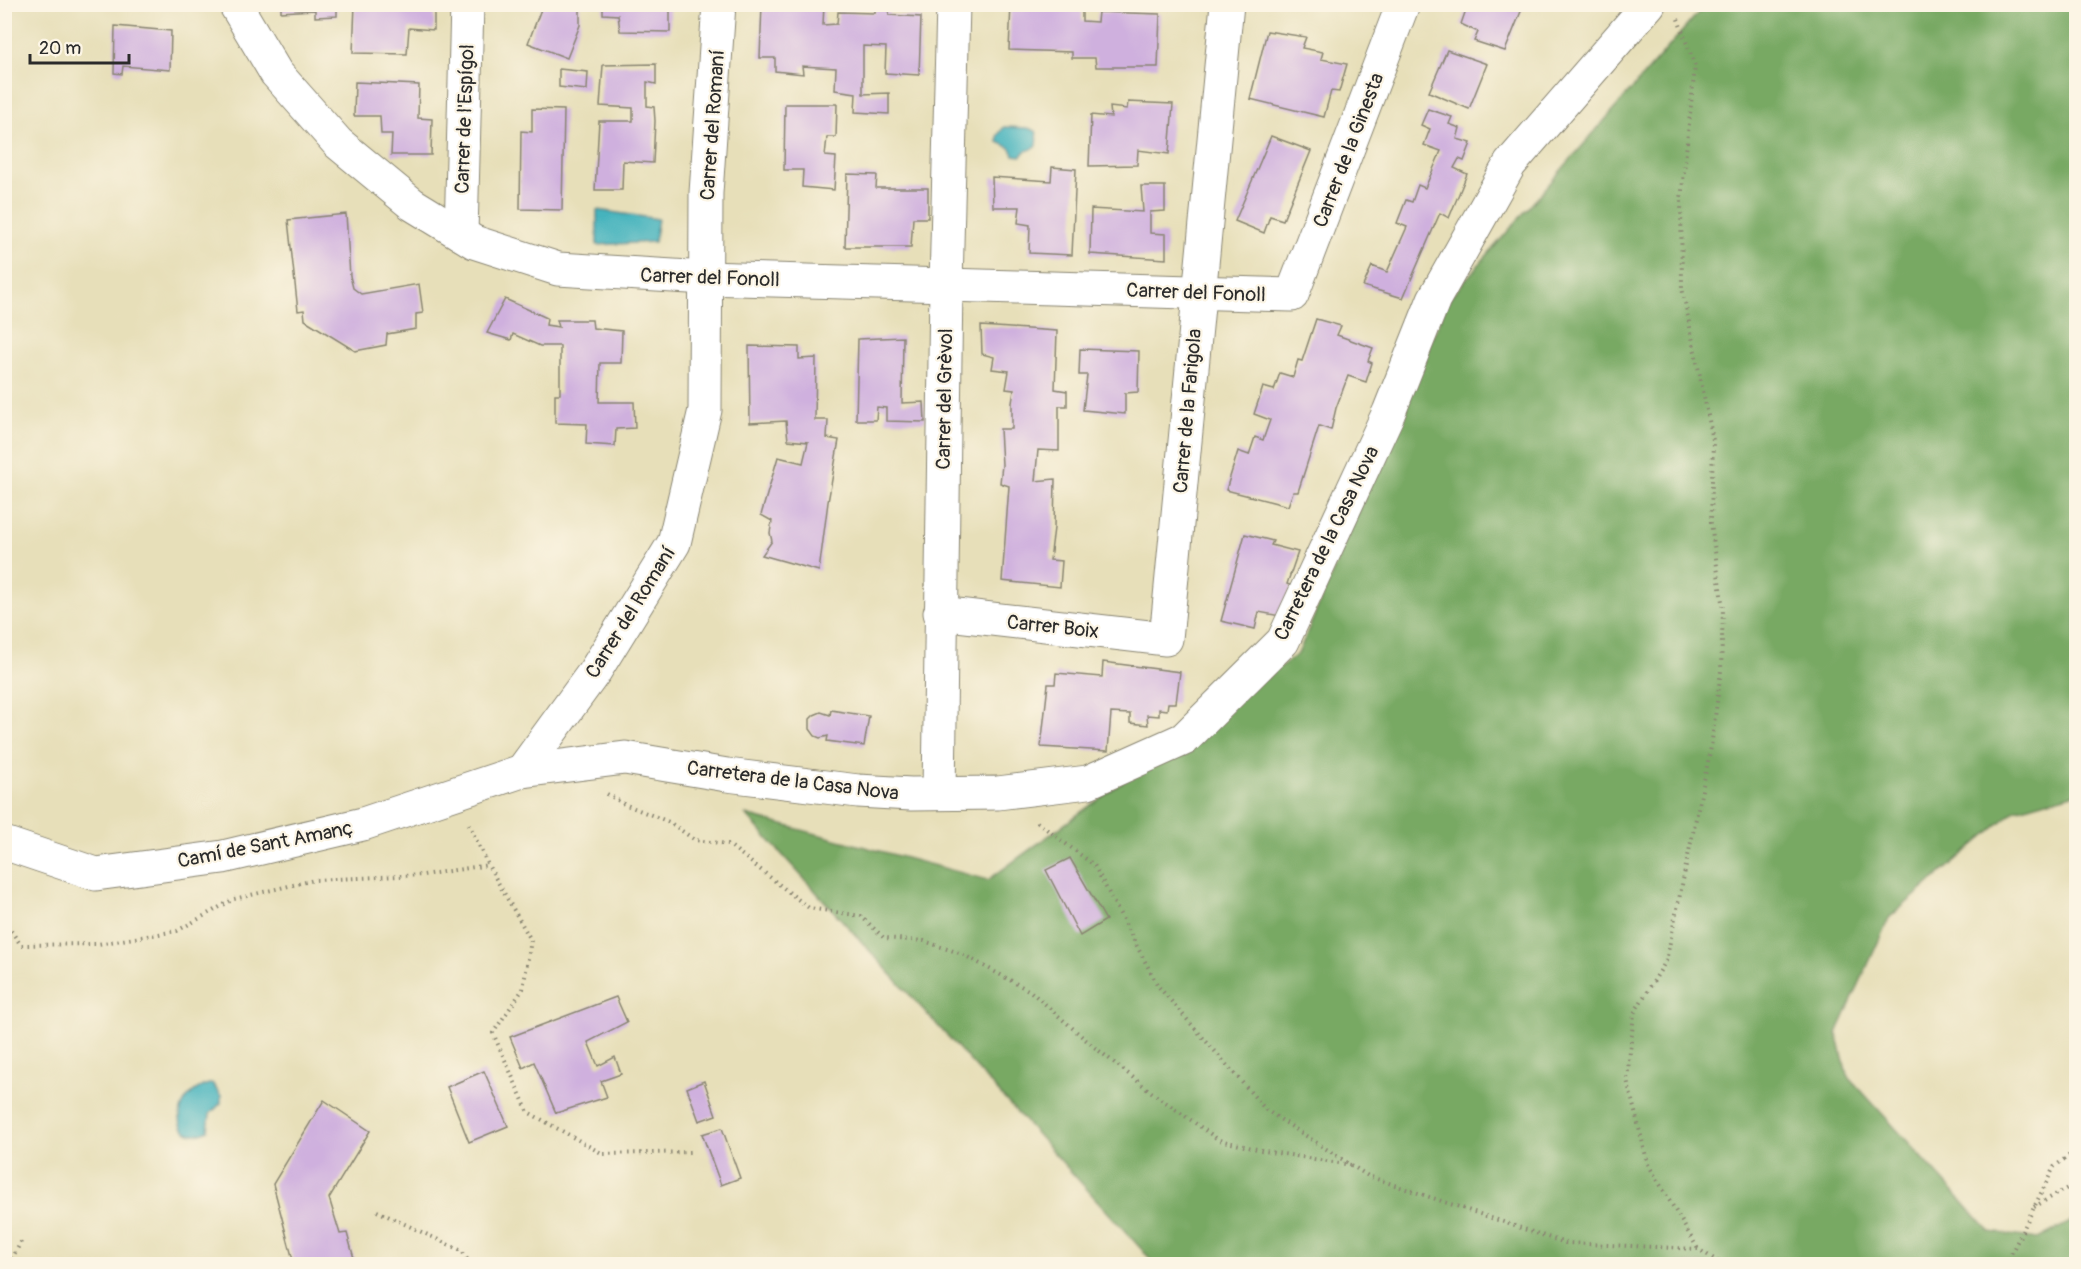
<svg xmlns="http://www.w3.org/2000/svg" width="2081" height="1269" font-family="Pangolin,sans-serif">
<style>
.forest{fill:#78a963;stroke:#526a47;stroke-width:1.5}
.water{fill:#44b3bd;stroke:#386f74;stroke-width:1.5}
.building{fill:#cfb0de}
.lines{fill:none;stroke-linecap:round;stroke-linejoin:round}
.street-casing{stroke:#898572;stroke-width:35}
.path{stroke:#898572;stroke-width:4;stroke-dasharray:1.5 4.5;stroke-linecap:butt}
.street{stroke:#fff;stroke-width:33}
.labels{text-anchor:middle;stroke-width:4.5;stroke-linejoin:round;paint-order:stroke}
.street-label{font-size:20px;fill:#2b2b2b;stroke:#fcf5e5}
</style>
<rect width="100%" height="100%" fill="#fcf5e5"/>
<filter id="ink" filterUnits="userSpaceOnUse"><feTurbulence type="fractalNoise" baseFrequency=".0167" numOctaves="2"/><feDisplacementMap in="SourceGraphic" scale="12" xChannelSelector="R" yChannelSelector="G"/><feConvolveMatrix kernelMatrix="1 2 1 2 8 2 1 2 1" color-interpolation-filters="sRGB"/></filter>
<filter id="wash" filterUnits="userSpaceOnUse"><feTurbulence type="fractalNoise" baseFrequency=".008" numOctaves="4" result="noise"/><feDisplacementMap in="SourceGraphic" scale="24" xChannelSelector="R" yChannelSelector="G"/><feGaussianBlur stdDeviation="1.35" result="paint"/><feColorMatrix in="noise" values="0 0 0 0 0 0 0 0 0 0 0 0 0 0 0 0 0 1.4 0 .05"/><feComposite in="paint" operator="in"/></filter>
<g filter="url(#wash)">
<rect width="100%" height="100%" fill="#e7dfb9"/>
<polygon class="forest" points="1705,5 2076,5 2076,793 2015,810 1889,918 1837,1033 1847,1075 1990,1232 2038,1239 2076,1219 2076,1264 1155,1264 746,815 988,880 1298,654 1448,300"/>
<g class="water">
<path d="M1004,127L1028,128L1036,131C1040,143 1037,149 1025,151L1021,156L1014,155L1011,148L998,142V135Z"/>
<polygon points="597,210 658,219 654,242 597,245"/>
<path d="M212,1083L221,1096V1103L210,1114L208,1130C173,1149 167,1094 212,1083Z"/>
</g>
<g id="blocks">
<g class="building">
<polygon points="160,4 185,4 186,7 160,9"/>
<polygon points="281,4 337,4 337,16 315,17 315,10 281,12"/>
<polygon points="355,4 434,4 434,30 409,28 407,54 353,53"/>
<polygon points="541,4 580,4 580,25 567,58 528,43 541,9"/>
<polygon points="603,4 670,4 670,32 620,31 618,15 603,14"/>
<polygon points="762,4 824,4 823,25 837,24 838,12 875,13 875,4 888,4 889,15 921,17 919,75 885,73 886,47 863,46 863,94 889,93 889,114 855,112 856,93 835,90 836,68 802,66 803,74 775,71 775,58 760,58"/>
<polygon points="1011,4 1082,4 1082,21 1097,22 1098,12 1160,14 1158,67 1096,67 1095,58 1072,58 1072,52 1009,50"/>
<polygon points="1468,4 1524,4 1505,51 1474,41 1478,32 1461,24"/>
<polygon points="115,26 171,31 170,70 123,66 122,74 114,73"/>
<polygon points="1267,31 1306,37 1302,48 1323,52 1321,59 1347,64 1339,92 1331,91 1324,117 1250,99"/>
<polygon points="1447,50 1487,64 1469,109 1429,92"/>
<polygon points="656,64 656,84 647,82 647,106 654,107 655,121 653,163 623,161 622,190 595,190 599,121 633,121 633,108 600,106 603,65"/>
<polygon points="559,69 588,72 587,90 559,87"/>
<polygon points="355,82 419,85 418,118 432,119 431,155 391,155 392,134 381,134 380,116 354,116"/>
<polygon points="1128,102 1173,104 1169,154 1138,150 1137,165 1089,166 1091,115 1111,117 1110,107 1127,109"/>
<polygon points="785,104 837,104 836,137 827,137 825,156 836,157 834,190 802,187 803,170 784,170"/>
<polygon points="532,109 564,110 562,210 520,209 521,131 532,132"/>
<polygon points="1428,109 1452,117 1449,124 1460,128 1457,139 1471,143 1464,161 1459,159 1454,168 1467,174 1449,218 1440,213 1403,298 1363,286 1372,266 1387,272 1407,227 1397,223 1406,200 1412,202 1418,185 1425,188 1441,151 1424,145 1430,129 1421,125"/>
<polygon points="1271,136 1311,151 1283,220 1270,216 1264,233 1235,221"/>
<polygon points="1052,167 1076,169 1072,255 1029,253 1030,225 1018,223 1020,207 993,207 992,177 1051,181"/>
<polygon points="847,174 877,175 876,188 928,188 928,218 913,218 911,247 845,247"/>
<polygon points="1141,186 1165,186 1165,211 1150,212 1150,233 1166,234 1166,259 1090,254 1091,209 1143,212"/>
<polygon points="346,214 350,276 353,288 361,294 419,284 423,313 416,314 416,329 387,334 386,345 355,351 305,320 304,310 298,311 288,220"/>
<polygon points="505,299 547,318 546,325 559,327 557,320 592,320 593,328 622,331 621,363 600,363 599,402 634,402 635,428 616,429 615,446 586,444 587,424 555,423 555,394 560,394 560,346 540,346 513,334 511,340 487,333"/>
<polygon points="1316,319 1341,326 1337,335 1373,348 1368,361 1372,363 1366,382 1348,376 1336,408 1331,430 1319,426 1298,492 1293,492 1288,506 1226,490 1238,451 1249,455 1255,437 1263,440 1270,420 1254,414 1263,387 1274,390 1280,373 1293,377 1298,360 1302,361"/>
<polygon points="981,326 1057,331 1055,389 1067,391 1067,406 1059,406 1059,451 1038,450 1035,481 1055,479 1054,528 1050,560 1062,561 1060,587 1002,581 1009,486 1000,483 1002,465 1000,429 1012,429 1012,403 1014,390 1006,389 1009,371 992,369 994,357 982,354"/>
<polygon points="903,337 902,403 924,402 925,422 886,421 886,408 877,407 876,420 856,420 858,339"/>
<polygon points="749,346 799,347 799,359 816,358 815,420 828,420 827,438 839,440 828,502 819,571 762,555 772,541 770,533 772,521 761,515 778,457 803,463 808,442 788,440 786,421 750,423"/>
<polygon points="1080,349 1139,351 1138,392 1125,393 1125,414 1083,410 1087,375 1079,375"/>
<polygon points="1245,534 1273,541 1271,545 1298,552 1287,584 1292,586 1280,616 1259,612 1255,629 1221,621"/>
<polygon points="1103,662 1180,672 1176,703 1168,703 1167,710 1159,709 1159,716 1147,715 1148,725 1130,723 1130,714 1111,713 1108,751 1041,747 1048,684 1055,684 1056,673 1102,677"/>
<polygon points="831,710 869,716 864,746 827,741 828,736 820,738 815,736 810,729 810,719 814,715 821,712 830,715"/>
<polygon points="1070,858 1106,920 1080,936 1046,870"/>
<polygon points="616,997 627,1022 588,1042 598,1066 615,1057 621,1074 601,1081 607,1097 556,1113 534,1062 523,1068 510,1037"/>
<polygon points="484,1071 508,1126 469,1142 447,1087"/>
<polygon points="704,1081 716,1115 699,1121 687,1088"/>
<polygon points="324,1100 370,1131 329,1198 340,1234 347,1233 355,1262 345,1264 294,1264 273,1184"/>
<polygon points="722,1128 740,1178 721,1185 702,1134"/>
</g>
</g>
</g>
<g filter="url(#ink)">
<use href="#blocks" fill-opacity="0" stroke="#898572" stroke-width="1.5"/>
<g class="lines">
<g class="street-casing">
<g id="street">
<polyline points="235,4 276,73 338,143 412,204 474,242 558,269 706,278 1292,295 1403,4"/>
<polyline points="461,234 467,4"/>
<polyline points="940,613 1166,639 1227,4"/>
<polyline points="522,771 595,671 674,543 705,410 706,193 719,4"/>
<polyline points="939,793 946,285 953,4"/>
<polyline points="4,843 96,874 223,857 363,824 522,771 625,758 727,775 858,791 911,794 998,793 1088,782 1184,739 1283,641 1389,412 1434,299 1510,164 1649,4"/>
</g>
</g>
<g class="path">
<polyline points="1678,19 1695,66 1681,200 1682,288 1713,440 1711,523 1723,609 1721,671 1711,747 1666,961 1634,1013 1627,1080 1648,1164 1698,1249"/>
<polyline points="607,794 624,804 669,822 695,840 728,844 809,908 861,916 884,938 924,941 962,954 1030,991 1093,1046 1154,1094 1219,1140 1265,1151 1351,1165"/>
<polyline points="1037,822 1094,865 1158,986 1266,1110 1368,1176 1565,1243 1698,1249 1722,1264"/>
<polyline points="469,824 488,865 531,940 523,989 493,1033 528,1112 603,1154 693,1152"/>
<polyline points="4,921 21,945 98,944 177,931 234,899 314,880 423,875 488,865"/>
<polyline points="2034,1207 2076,1183"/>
<polyline points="377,1211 462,1251 470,1264"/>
<polyline points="9,1264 22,1240"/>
<polyline points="2006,1264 2054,1167 2076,1150"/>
</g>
<use href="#street" class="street"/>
</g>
</g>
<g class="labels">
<g class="street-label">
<text transform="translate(464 119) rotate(-88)" y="7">Carrer de l'Espígol</text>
<text transform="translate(712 125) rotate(-86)" y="7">Carrer del Romaní</text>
<text transform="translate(1348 150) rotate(-69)" y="7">Carrer de la Ginesta</text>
<text transform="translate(710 277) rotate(2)" y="7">Carrer del Fonoll</text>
<text transform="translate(1196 292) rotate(2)" y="7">Carrer del Fonoll</text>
<text transform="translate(944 399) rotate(-89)" y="7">Carrer del Grèvol</text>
<text transform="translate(1187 411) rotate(-85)" y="7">Carrer de la Farigola</text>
<text transform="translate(1326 543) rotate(-64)" y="7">Carretera de la Casa Nova</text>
<text transform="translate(630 612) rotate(-58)" y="7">Carrer del Romaní</text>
<text transform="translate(1053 626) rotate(6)" y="7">Carrer Boix</text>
<text transform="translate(793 780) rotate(7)" y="7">Carretera de la Casa Nova</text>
<text transform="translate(265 844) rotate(-11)" y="7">Camí de Sant Amanç</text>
</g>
</g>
<rect width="2081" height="1269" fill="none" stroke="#fcf5e5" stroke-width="24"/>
<path d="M30 54v9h99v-9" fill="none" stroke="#2b2b2b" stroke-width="3"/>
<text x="39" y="54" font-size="18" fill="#2b2b2b" stroke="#fcf5e5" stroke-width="4.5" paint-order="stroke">20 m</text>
</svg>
